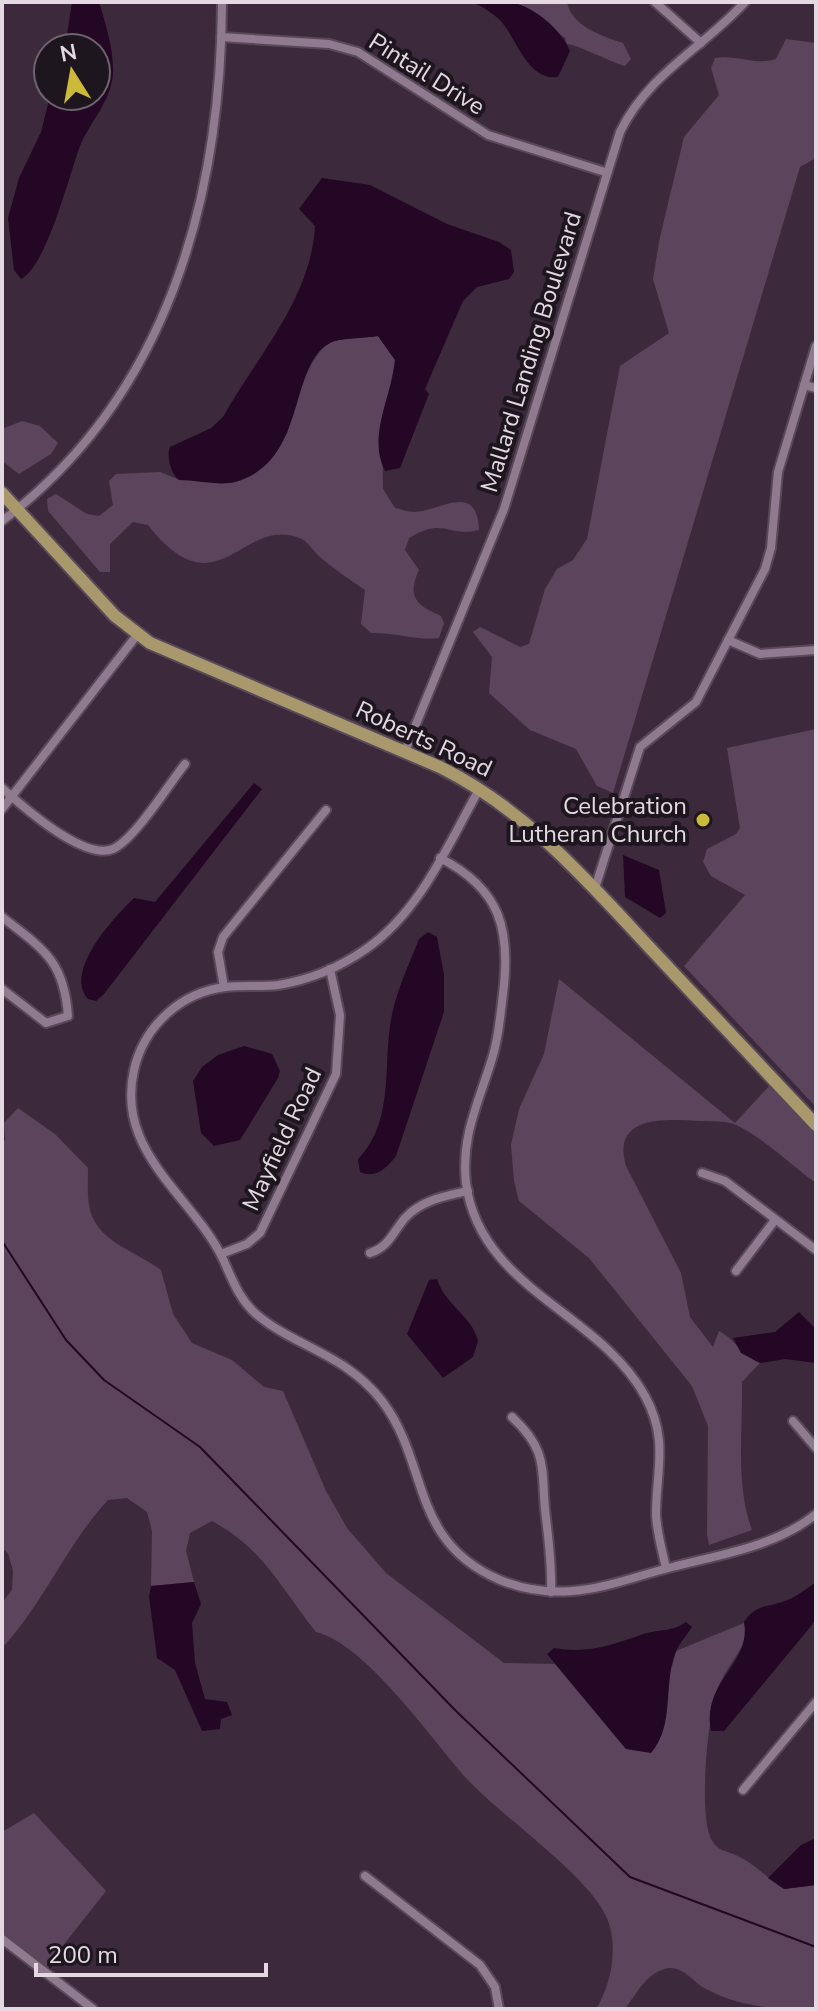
<svg xmlns="http://www.w3.org/2000/svg" width="818" height="2011" font-family="'Nunito Sans',sans-serif">
<style>
.green{fill:#5d445d}
.water{fill:#230724}
.lines{fill:none;stroke-linecap:round;stroke-linejoin:round}
.stream{stroke:#230724;stroke-width:2}
.street-casing{stroke:#584958;stroke-width:12}
.primary-casing{stroke:#584958;stroke-width:16}
.street{stroke:#907a8f;stroke-width:8}
.primary{stroke:#a8986c;stroke-width:12}
.poi-dot{fill:#cbb939;stroke:#1e161e;stroke-width:3}
.labels{text-anchor:middle;stroke-width:8;stroke-linejoin:round;paint-order:stroke}
.street-label{font-size:24px;fill:#e4d8e3;stroke:#1e161e}
.poi-label{font-size:24px;fill:#e4d8e3;stroke:#1e161e;text-anchor:end}
</style>
<rect width="100%" height="100%" fill="#3c2a3c"/>
<g class="green">
<path d="M514,2H567C571,26 602,36 623,43L631,59L625,66C608,61 581,46 567,44L565,38Z"/>
<path d="M786,39L816,43V158L800,167L613,793L597,786L576,749L530,730L489,693L492,657L473,632L480,627L520,647L529,644L545,589L557,569L573,560L587,539L620,366L669,333L653,279L660,237L684,137L719,95L711,68L715,58C737,54 756,66 776,59Z"/>
<path d="M378,336L395,360L387,407L382,415L383,489L395,508C401,509 408,512 414,512C440,511 477,481 479,530C449,538 444,516 409,538L405,550L419,570C407,596 415,605 441,616L444,623L439,638C417,641 395,632 371,633L361,624L365,590C349,579 334,569 320,557C314,552 308,542 302,539C242,513 219,615 148,525L133,522L110,544V572H100L48,511L47,499L56,494L87,514L99,516L113,505L109,481L116,474L160,472L180,480H199L287,434C294,410 308,350 334,341C347,337 365,338 378,336Z"/>
<polygon points="22,421 40,426 58,443 51,454 19,474 2,461 2,429"/>
<polygon points="816,729 816,1107 684,966 745,895 711,876 703,862 707,849 736,834 740,828 727,748"/>
<path d="M559,979L735,1123L771,1084L816,1131V1183C791,1165 764,1138 736,1125C727,1120 711,1122 700,1121C665,1119 611,1115 626,1166L681,1273L690,1317L713,1347L719,1331C736,1340 741,1355 760,1363L742,1382C743,1431 735,1483 752,1530L709,1545L707,1534L708,1426L692,1386L589,1258L519,1201L514,1181L511,1145L519,1109L544,1054Z"/>
<path d="M18,1108L55,1134L88,1168C88,1180 87,1193 89,1205C94,1241 136,1251 161,1270L173,1314L192,1343L232,1360L264,1387L283,1391L326,1491L347,1528L386,1573L504,1663L555,1664L626,1749L672,1666L676,1651L744,1623L747,1636C739,1655 724,1671 717,1690C708,1716 697,1820 713,1842C719,1851 724,1850 733,1854C752,1861 768,1879 784,1889L816,1885V2009C777,2009 741,2008 706,1989C694,1983 684,1967 670,1968C648,1970 637,1993 625,2009H596C612,1984 619,1944 606,1916C586,1873 502,1817 467,1779C432,1740 366,1644 316,1632C280,1587 265,1550 212,1521L190,1533L186,1551L194,1582L151,1586L152,1531L147,1512L127,1498L108,1500C67,1544 44,1603 2,1648V1603L12,1590L13,1571L8,1553L2,1548V1144L5,1140L4,1123Z"/>
<polygon points="34,1813 106,1891 43,1971 2,1936 2,1832"/>
</g>
<g class="water">
<path d="M72,2H99C106,25 114,50 113,74C111,101 90,122 80,146C69,175 47,266 21,279L14,270L8,218L19,178L41,132L50,96H96V48H65Z"/>
<path d="M472,2C484,2 500,0 512,2C535,8 561,29 570,51L558,77C529,81 518,43 504,25C497,15 483,7 472,2Z"/>
<path d="M322,178L370,185L447,224L499,242L511,250L514,272L509,279L477,287L463,301L425,389L429,394L400,468L385,471C367,436 392,396 395,360L378,336C365,338 347,338 335,341C286,357 311,461 235,482C219,486 196,480 179,480C171,474 166,456 170,447L211,428L223,417C257,356 311,299 315,226L299,209Z"/>
<path d="M254,783L262,789L104,994L96,1001L88,999C63,972 114,917 134,898L155,902Z"/>
<polygon points="623,855 659,870 666,913 660,918 625,897"/>
<path d="M428,932L437,937L444,975V1012L396,1156C387,1168 376,1179 360,1172L358,1159C397,1120 381,1059 393,1010C399,985 410,962 419,939Z"/>
<polygon points="244,1046 272,1054 280,1071 278,1078 240,1140 214,1146 201,1133 193,1081 202,1067 218,1055"/>
<path d="M437,1279C445,1305 473,1317 478,1341L473,1357L443,1378L407,1334L429,1280Z"/>
<polygon points="799,1312 816,1329 816,1363 785,1359 760,1363 741,1353 733,1338 775,1332"/>
<polygon points="194,1582 201,1604 192,1623 195,1663 205,1699 227,1702 232,1715 221,1719 220,1729 202,1731 175,1670 157,1658 149,1596 151,1586"/>
<path d="M816,1582V1620L724,1731H711C701,1682 752,1664 744,1622C756,1604 765,1608 782,1602C794,1599 806,1589 816,1582Z"/>
<path d="M686,1622L692,1627C686,1636 678,1645 675,1654C663,1687 675,1725 651,1753L626,1749L547,1654L554,1648C586,1654 613,1645 643,1634C659,1629 672,1632 686,1622Z"/>
<polygon points="816,1838 816,1885 784,1889 768,1878 801,1845"/>
</g>
<g class="lines">
<polyline class="stream" points="2,1241 66,1340 104,1380 200,1447 456,1711 630,1877 816,1947"/>
<g class="street-casing">
<g id="street">
<polyline points="655,2 701,43"/>
<polyline points="221,37 329,44 358,52 488,135 605,172"/>
<polyline points="804,385 816,388"/>
<path d="M2,521C167,397 221,199 222,2"/>
<polyline points="728,640 760,654 816,650"/>
<path d="M405,751L504,509L620,132C648,74 703,48 745,2"/>
<path d="M2,788C23,807 84,861 113,849C135,839 169,784 185,764"/>
<path d="M480,788C448,844 421,911 366,949C340,967 309,980 278,985C261,987 243,985 226,987C181,992 144,1026 134,1070C129,1092 131,1115 139,1135C157,1180 200,1213 222,1257C232,1278 238,1298 256,1314C295,1347 346,1354 382,1401C430,1464 409,1541 500,1580C522,1589 547,1593 572,1591C603,1589 634,1577 665,1569C716,1555 774,1548 816,1514"/>
<polyline points="2,809 137,635"/>
<path d="M440,858C501,889 511,930 503,994C500,1018 498,1042 490,1065C477,1106 461,1138 466,1183C480,1289 599,1312 645,1396C669,1440 656,1470 656,1515C657,1533 662,1550 666,1568"/>
<polyline points="595,888 640,747 696,702 765,569 771,548 778,472 816,346"/>
<path d="M2,917C43,949 64,960 68,1016L46,1023L2,989"/>
<polyline points="224,987 218,952 223,937 326,810"/>
<polyline points="702,1173 725,1181 816,1250"/>
<path d="M370,1253C389,1247 393,1232 405,1218C422,1200 445,1196 468,1191"/>
<polyline points="221,1254 247,1244 260,1233 336,1074 340,1015 330,969"/>
<polyline points="736,1271 775,1220"/>
<path d="M512,1417C551,1453 540,1472 546,1518C549,1544 552,1566 551,1592"/>
<polyline points="793,1421 816,1448"/>
<polyline points="743,1790 816,1702"/>
<polyline points="365,1876 480,1965 495,1987 499,2009"/>
<polyline points="2,1939 93,2009"/>
</g>
</g>
<g class="primary-casing">
<path id="primary" d="M2,493L115,616L150,643L440,767C526,810 585,878 650,948C705,1007 761,1066 816,1125"/>
</g>
<use href="#street" class="street"/>
<use href="#primary" class="primary"/>
</g>
<circle class="poi-dot" cx="703" cy="820" r="8"/>
<g class="labels">
<g class="street-label">
<text transform="translate(427 74) rotate(32)" y="8">Pintail Drive</text>
<text transform="translate(531 352) rotate(-73)" y="8">Mallard Landing Boulevard</text>
<text transform="translate(424 739) rotate(25)" y="8">Roberts Road</text>
<text transform="translate(282 1139) rotate(-65)" y="8">Mayfield Road</text>
</g>
<g class="poi-label">
<text x="687" y="814">Celebration<tspan x="687" dy="28">Lutheran Church</tspan></text>
</g>
</g>
<rect width="818" height="2011" fill="none" stroke="#e4d8e3" stroke-width="8"/>
<g transform="translate(72 72) rotate(349)"><circle r="38" fill="#1e161e" stroke="#6d646d" stroke-width="2"/>
<path d="M0-6L14 30L0 20L-14 30Z" fill="#cbb939"/>
<text y="-12" font-size="22" font-weight="bold" text-anchor="middle" fill="#e4d8e3">N</text>
</g>
<path d="M36 1963v12h230v-12" fill="none" stroke="#e4d8e3" stroke-width="4"/>
<text x="48" y="1963" font-size="24" fill="#e4d8e3" stroke="#1e161e" stroke-width="6" paint-order="stroke">200 m</text>
</svg>
